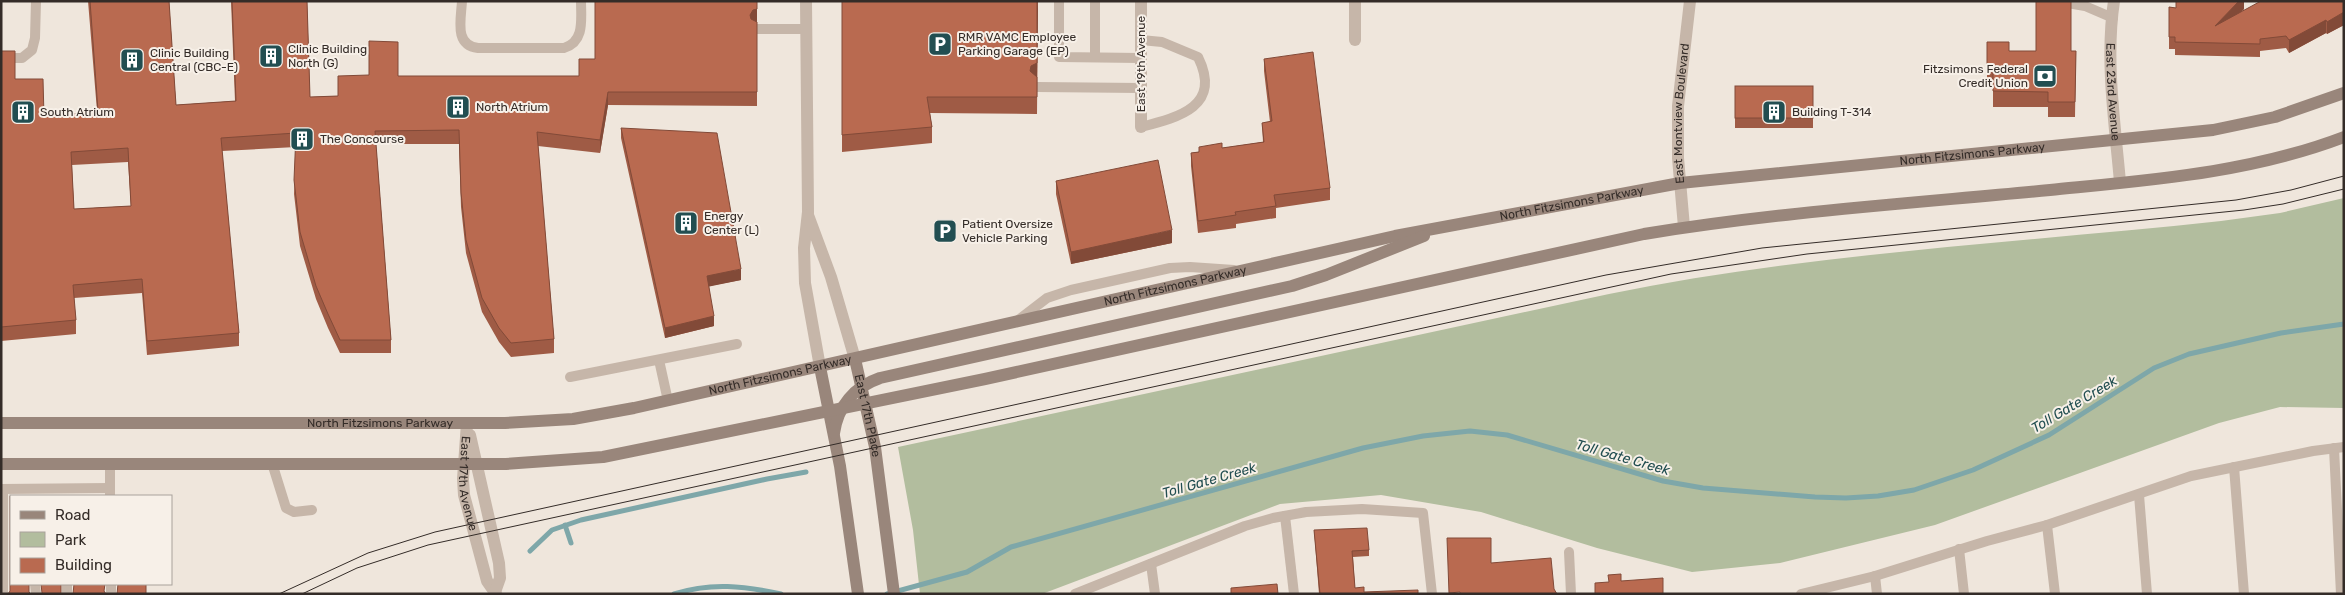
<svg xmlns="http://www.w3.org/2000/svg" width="2345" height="595" font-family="Rubik,sans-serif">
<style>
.green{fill:#b2bd9e}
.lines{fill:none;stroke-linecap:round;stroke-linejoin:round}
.stream{stroke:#7ea7a9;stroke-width:5}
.service{stroke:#c6b6a9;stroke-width:10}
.minor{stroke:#c6b6a9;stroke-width:12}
.tertiary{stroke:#c6b6a9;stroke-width:12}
.secondary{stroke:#99867b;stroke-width:12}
.tram{stroke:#342c28;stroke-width:1}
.wall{fill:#9f5b45;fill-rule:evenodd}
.shaded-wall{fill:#824a38}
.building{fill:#b96a50;stroke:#824a38;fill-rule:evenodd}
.labels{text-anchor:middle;stroke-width:4;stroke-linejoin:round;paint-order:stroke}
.poi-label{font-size:12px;fill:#342c28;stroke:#f7f0e8;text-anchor:start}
.street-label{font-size:12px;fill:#342c28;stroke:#f7f0e8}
.water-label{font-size:14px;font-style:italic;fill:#224e51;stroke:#f7f0e8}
</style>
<rect width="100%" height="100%" fill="#efe6dc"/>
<path class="green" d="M2344,198V408L2280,407L2219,423L1935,525L1780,563L1692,572L1597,548L1481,512L1381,495L1280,504L1042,594H920L913,530L898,447L1609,294C1810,253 2017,243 2221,221L2280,213Z"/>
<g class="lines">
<g class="stream">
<polyline points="565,525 571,543"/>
<polyline points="530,551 552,530 581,520 767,479 806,472"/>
<path d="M674,594C711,582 744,586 781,594"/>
<polyline points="887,594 967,572 1011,547 1363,448 1423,436 1470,431 1507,435 1663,481 1703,488 1815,497 1846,498 1878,496 1914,490 1973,470 2049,435 2154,368 2189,354 2281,333 2344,324"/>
</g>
<g class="service">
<path d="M462,1C461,20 454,45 478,48H564C585,42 581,19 581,1"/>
<polyline points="1059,1 1059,57 1140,58"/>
<polyline points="2056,1 2085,6 2113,18"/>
<polyline points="757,29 806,29"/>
<path d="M1141,40L1162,42L1198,57C1222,106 1180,117 1141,127"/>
<polyline points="1095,57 1095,1"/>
<polyline points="1,58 22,58 32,50 35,38 36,1"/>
<polyline points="1037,87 1140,88"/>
<polyline points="1017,321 1047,298 1071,290 1170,268 1190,267 1234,270"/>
<polyline points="659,360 668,401"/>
<polyline points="570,377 737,344"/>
<polyline points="2334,448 2341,594"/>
<polyline points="272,463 286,508 294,512 312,510"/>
<polyline points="2234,467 2244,594"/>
<polyline points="1,489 110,488"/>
<polyline points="2139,495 2147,594"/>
<polyline points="110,496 110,463"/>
<polyline points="1285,516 1294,594"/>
<polyline points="2047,525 2055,594"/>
<polyline points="1959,549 1964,594"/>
<polyline points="1569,552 1571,594"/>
<polyline points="1151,564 1155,594"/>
<polyline points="1875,576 1877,594"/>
<polyline points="35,584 36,594"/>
<polyline points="111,584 111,594"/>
<polyline points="3,594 3,489"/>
<polyline points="67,594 67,584"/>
<polyline points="1075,594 1245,526 1273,518 1306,512 1362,509 1423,513 1432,594"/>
<polyline points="1801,594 1875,576 1987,541 2047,525 2191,476 2313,451 2344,447"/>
</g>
<g class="minor">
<polyline points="1141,1 1141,127"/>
<path id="s1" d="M2114,1C2105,60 2115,124 2120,182"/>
<polyline points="1355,40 1355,1"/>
<path id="s2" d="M467,423L463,479L464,495L487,581L496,594"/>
<polyline points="470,435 499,563 500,578 495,592"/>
</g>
<g class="tertiary">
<polyline points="806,1 808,212 804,248 805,283 820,367"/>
<polyline points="808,215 831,277 855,359"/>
<path id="s3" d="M1684,227L1678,158V106L1690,1"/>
</g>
<g class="secondary">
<path id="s4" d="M855,359L875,447L894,594"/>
<polyline points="820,367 840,466 858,594"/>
<path id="s5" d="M1,423H505L573,419L634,408L1395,236L1680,183L2213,130L2275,117L2344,93"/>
<path d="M834,433C838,406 854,387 880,378L1292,286L1326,275L1424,236"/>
<path d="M1,464H506L603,457L985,379L1644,234C1778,212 1915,203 2050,190C2150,180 2250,173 2344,137"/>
</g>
<g class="tram">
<polyline points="279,594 368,553 435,532 1606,275 1762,248 2236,200 2291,190 2344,176"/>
<polyline points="302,594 357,568 428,545 1671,274 1807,254 2244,210 2283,204 2344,189"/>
</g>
</g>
<g class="wall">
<path d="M88,1H169L176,105L235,101L231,1H307L310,97L338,96L398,76H579L595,59L757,1V106L608,105L600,153L538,146L554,339V353L511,357L499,342L482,312L466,253L461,207L459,144H376L391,340V353H340L328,328L316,299L300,246L294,194L296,147L222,151L239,333V346L147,355L142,293L74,298L76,320V334L1,341V51L15,79L44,117L97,111ZM128,162L131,206L74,209L72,165Z"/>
<polygon points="842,1 1038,1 1037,114 930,113 932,127 932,143 842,152"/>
<polygon points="2239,1 2244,1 2244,9 2240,13 2344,1 2344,25 2327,34 2326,33 2289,53 2286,48 2260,51 2260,57 2175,55 2175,49 2169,49 2169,7 2176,8"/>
<polygon points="1987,42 2009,51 2076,51 2075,117 2048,117 2048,107 1993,107 1993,82 1987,82"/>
<polygon points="1264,59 1330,188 1330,200 1276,208 1276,218 1236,224 1236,228 1198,233 1191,166 1191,153 1222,148 1263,142 1262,123 1270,122 1264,71"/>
<rect x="1735" y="86" width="78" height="42"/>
<polygon points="621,128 741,280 709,286 714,326 665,338 621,138"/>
<polygon points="1056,181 1172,243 1071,264 1056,194"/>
<polygon points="1314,530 1369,550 1369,556 1353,557 1355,588 1364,592 1418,594 1319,594"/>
</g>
<g class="shaded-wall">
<polygon points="757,1 757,22 750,29 750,15"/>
<polygon points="1038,1 1037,80 1030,71"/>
<polygon points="2239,1 2244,1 2244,9 2215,38 2215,26"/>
<polygon points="2344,12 2344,25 2327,34 2327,22"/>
<polygon points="2326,20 2326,33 2289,53 2289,40"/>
<polygon points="608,92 608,105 600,153 600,140"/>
<polygon points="1172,230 1172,243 1071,264 1071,252"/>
<polygon points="741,269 741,280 707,287 707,276"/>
<polygon points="714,316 714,326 665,338 665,328"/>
</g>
<g class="building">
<path d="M90,1H169L176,105L236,101L232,1H307L310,97L338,96V76L369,75V41L398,42V76H579V59H595V1H757V9L753,10L750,15L751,19L757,22V92H608L600,140L537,132L554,339L511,343L499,328L482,298L466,240L461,193L459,130L375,131L391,340H340L328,314L316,286L300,232L294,180L296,133L221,138L239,333L147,341L142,279L73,285L76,320L1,327V51H15V79H43L44,117L98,111ZM128,148L131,206L74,209L71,152Z"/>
<polygon points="842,1 1037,1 1037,63 1031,66 1030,71 1037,77 1037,97 927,97 932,127 842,135"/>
<polygon points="2036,1 2071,1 2071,51 2076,51 2075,102 2048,102 2048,92 1993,91 1993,66 1987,66 1987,42 2009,42 2009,51 2036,51"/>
<polygon points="2176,1 2239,1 2215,26 2261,1 2344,1 2344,12 2327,22 2326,20 2289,40 2286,36 2260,39 2260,44 2175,42 2175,37 2169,37 2169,7 2176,8"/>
<polygon points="1313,52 1330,188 1274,195 1276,206 1235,212 1236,215 1198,221 1191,153 1199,152 1199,147 1222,143 1222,148 1264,142 1262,123 1272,121 1264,59"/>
<rect x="1735" y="86" width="78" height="32"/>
<polygon points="621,128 717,133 741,269 707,276 714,316 665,328"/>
<polygon points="1158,160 1172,230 1071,252 1056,181"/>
<polygon points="10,496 11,496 11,584 29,584 29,592 31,594 8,594 10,591"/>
<polygon points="1367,528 1369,550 1352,551 1355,588 1364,587 1364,592 1418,590 1418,594 1320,594 1314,530"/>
<polygon points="1447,538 1491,538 1491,563 1551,558 1554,589 1557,594 1460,594 1460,592 1449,593"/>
<polygon points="1621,574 1621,581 1663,578 1663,594 1595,594 1595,583 1609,582 1608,575"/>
<polygon points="41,584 61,584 61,594 42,594 42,593"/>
<polygon points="74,584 105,584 104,591 106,594 73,594"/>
<polygon points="118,584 146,584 146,594 117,594"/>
<polygon points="1277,584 1278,594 1231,594 1231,588"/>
</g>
<defs>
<g id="parking-square" transform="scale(1.25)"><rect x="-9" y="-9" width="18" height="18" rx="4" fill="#224e51" stroke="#f7f0e8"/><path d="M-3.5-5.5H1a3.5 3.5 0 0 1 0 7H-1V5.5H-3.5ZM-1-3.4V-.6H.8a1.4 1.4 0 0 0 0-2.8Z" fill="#fff"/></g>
<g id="building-square" transform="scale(1.25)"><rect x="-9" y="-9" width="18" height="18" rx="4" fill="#224e51" stroke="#f7f0e8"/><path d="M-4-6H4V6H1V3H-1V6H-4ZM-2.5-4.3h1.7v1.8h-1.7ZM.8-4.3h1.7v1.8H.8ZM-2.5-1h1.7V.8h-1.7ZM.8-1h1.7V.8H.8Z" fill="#fff"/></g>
<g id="bank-square" transform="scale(1.25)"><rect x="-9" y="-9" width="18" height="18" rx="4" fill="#224e51" stroke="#f7f0e8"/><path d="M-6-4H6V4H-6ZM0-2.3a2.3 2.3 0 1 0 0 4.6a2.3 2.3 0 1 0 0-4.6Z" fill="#fff"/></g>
</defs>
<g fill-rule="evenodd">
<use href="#parking-square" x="940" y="44"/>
<use href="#building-square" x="271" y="56"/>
<use href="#building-square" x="132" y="60"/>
<use href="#bank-square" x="2045" y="76"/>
<use href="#building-square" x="458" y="107"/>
<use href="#building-square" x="23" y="112"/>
<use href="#building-square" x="1774" y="112"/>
<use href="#building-square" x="302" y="139"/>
<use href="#building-square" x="686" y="223"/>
<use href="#parking-square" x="945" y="231"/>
</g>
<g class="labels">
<g class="poi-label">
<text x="958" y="41">RMR VAMC Employee<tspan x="958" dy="14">Parking Garage (EP)</tspan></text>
<text x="288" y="53">Clinic Building<tspan x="288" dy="14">North (G)</tspan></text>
<text x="150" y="57">Clinic Building<tspan x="150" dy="14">Central (CBC-E)</tspan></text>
<text x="2028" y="73" text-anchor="end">Fitzsimons Federal<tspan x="2028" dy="14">Credit Union</tspan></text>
<text x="476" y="111">North Atrium</text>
<text x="40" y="116">South Atrium</text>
<text x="1792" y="116">Building T-314</text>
<text x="320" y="143">The Concourse</text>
<text x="704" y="220">Energy<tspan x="704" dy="14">Center (L)</tspan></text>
<text x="962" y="228">Patient Oversize<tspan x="962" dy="14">Vehicle Parking</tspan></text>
</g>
<g class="street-label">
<text transform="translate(1141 64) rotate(-90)" y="4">East 19th Avenue</text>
<text dy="4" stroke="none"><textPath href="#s1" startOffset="91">East 23rd Avenue</textPath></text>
<text dy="4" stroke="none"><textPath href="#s3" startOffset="114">East Montview Boulevard</textPath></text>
<text dy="4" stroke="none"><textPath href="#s5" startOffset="1998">North Fitzsimons Parkway</textPath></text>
<text dy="4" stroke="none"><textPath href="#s5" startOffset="1594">North Fitzsimons Parkway</textPath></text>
<text dy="4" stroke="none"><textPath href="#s5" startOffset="1189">North Fitzsimons Parkway</textPath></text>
<text dy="4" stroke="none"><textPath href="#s5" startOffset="784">North Fitzsimons Parkway</textPath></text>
<text dy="4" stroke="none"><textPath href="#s4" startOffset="58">East 17th Place</textPath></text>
<text dy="4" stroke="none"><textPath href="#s5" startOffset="379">North Fitzsimons Parkway</textPath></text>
<text dy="4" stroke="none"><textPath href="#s2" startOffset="61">East 17th Avenue</textPath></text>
</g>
<g class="water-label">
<text transform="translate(2074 404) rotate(-31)" y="5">Toll Gate Creek</text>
<text transform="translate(1623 457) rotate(16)" y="5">Toll Gate Creek</text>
<text transform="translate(1209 480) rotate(-16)" y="5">Toll Gate Creek</text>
</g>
</g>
<rect width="2345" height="595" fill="none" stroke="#342c28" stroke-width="5"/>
<rect x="10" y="495" width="162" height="90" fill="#f7f0e8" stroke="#a9a29b"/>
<rect x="20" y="511" width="25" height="8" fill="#99867b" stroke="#a9a29b"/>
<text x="55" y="520" font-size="15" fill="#342c28">Road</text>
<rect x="20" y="532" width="25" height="15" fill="#b2bd9e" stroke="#a9a29b"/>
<text x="55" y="545" font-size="15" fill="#342c28">Park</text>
<rect x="20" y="558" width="25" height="15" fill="#b96a50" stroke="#a9a29b"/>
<text x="55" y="570" font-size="15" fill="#342c28">Building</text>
</svg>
